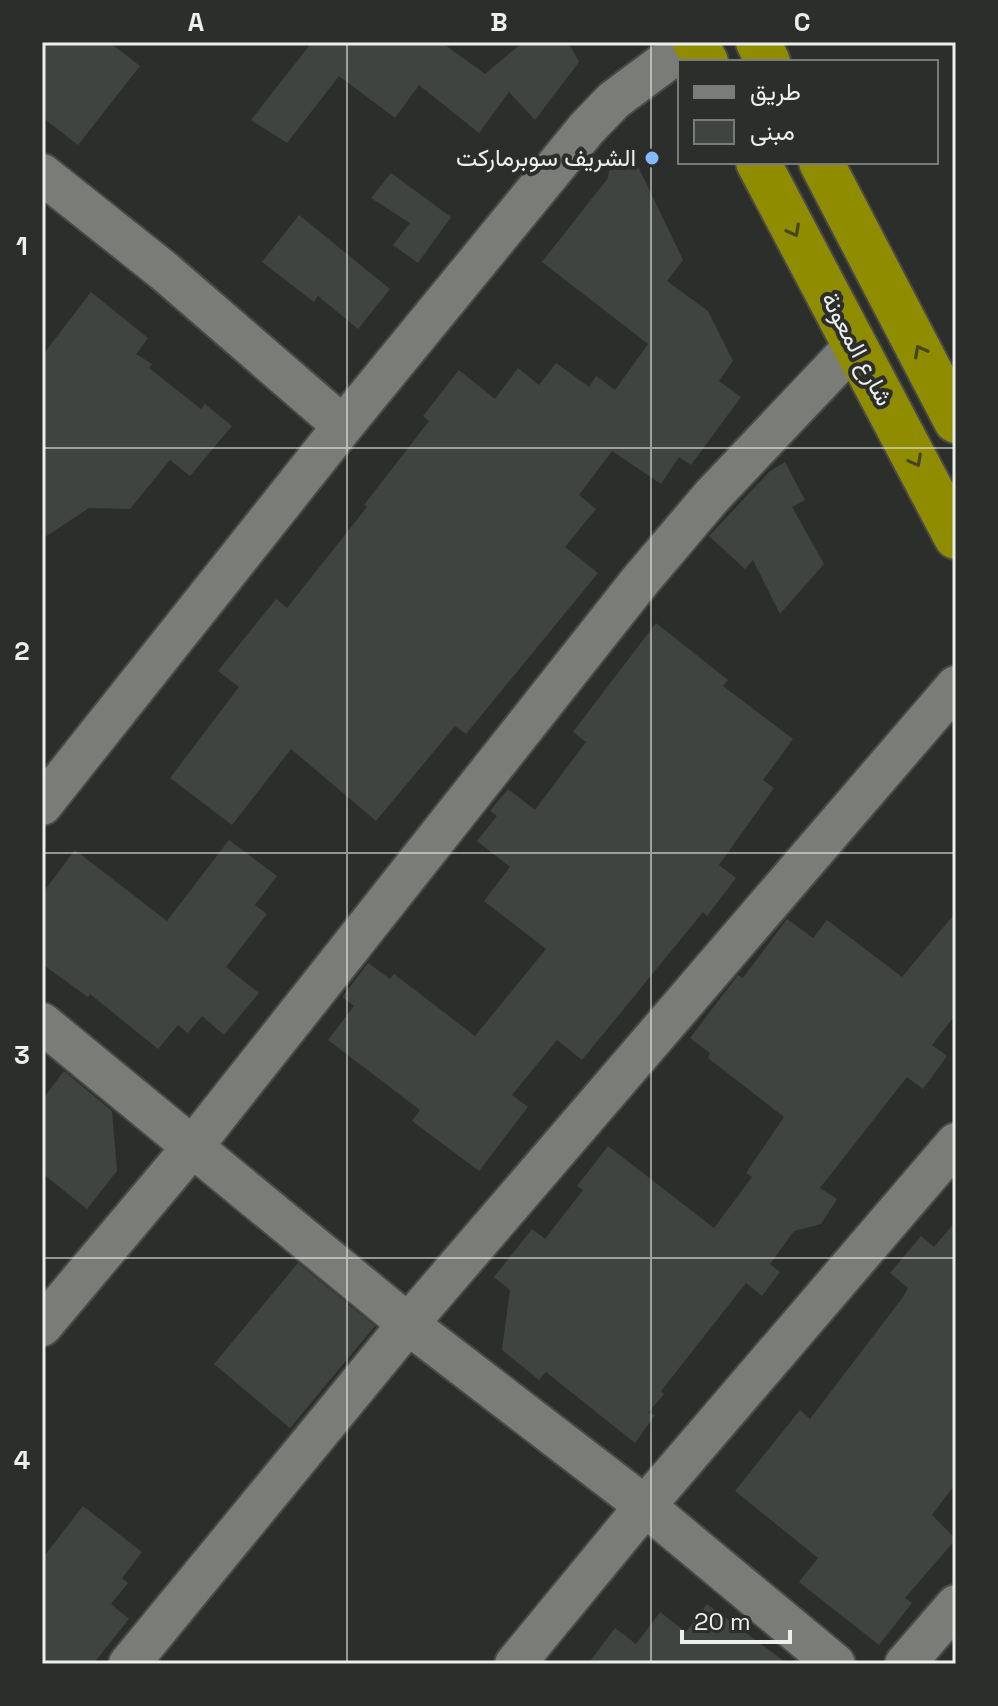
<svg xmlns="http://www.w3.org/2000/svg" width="998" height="1706" font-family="'Space Grotesk',Vazirmatn,sans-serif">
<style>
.building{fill:#404441}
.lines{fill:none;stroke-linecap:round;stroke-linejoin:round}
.street-casing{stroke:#494a47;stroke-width:44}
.highway-casing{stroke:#494a47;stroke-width:48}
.street{stroke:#7a7c78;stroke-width:40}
.highway{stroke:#908c00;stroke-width:44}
.oneway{stroke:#454620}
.grid{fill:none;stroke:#edefed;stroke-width:2;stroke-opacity:0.55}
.poi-dot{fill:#86bbfb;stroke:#2c2e2b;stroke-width:3}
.labels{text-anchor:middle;stroke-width:8;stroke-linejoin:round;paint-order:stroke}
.poi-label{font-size:24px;fill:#edefed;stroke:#2c2e2b;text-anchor:end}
.street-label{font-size:24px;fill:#edefed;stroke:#2c2e2b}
.neatline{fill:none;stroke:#edefed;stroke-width:3}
.grid-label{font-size:26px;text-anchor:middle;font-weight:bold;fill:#edefed}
</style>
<rect width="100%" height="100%" fill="#2c2e2b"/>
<g class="building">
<polygon points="42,42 109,42 140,66 78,145 42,117"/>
<polygon points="312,42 441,42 485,74 523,42 568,42 579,62 535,120 509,92 479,133 419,85 395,118 339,76 287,143 251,120"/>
<polygon points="634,158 683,260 667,281 708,311 733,361 719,381 741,397 691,465 679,457 661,484 612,451 579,495 596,509 565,547 598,573 466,734 455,726 376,821 291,749 232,825 170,778 239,687 218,671 276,599 287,608 367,507 364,505 429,421 423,416 459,370 495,399 518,368 539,385 556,363 589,387 596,376 615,390 648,344 542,262 608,178 609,170"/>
<polygon points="391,173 451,217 418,263 393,245 410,223 371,198"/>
<polygon points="299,215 390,289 358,329 318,296 314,302 262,262"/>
<polygon points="91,292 148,338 136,354 152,364 149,368 201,409 205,404 232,426 190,476 170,460 130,509 89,508 42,539 42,356"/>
<polygon points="785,462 805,500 792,507 824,564 780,614 753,560 745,569 709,536 769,472"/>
<polygon points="656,623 728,680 723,686 793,739 763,780 774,788 719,865 736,878 707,916 703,912 582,1060 557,1040 512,1095 528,1107 479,1171 412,1121 420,1110 328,1040 354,1006 342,997 368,963 390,979 394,974 475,1036 546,949 484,901 510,867 477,841 497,816 490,811 508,789 535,810 586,742 573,732"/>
<polygon points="229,840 277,876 255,905 267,914 226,967 259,993 224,1035 202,1016 188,1033 178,1025 158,1049 90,994 88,997 42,964 42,894 75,850 167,921"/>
<polygon points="956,912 956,1014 932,1045 947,1056 923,1089 907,1077 820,1188 837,1199 821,1224 794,1231 770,1264 780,1272 762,1296 746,1283 661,1391 664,1394 648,1413 655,1415 635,1443 546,1372 539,1380 502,1350 510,1290 494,1277 532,1229 545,1239 583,1190 577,1186 608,1146 714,1228 752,1177 746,1173 784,1117 708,1058 710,1053 690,1038 738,975 743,978 787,919 813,938 827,920 902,977"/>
<polygon points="64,1071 112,1111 117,1171 87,1209 42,1173 42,1100"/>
<polygon points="956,1221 956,1483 932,1515 956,1539 905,1598 912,1603 879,1645 799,1582 818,1558 735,1491 800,1410 810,1419 903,1297 908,1288 890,1273 921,1236 934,1247"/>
<polygon points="298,1263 375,1326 290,1428 214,1364"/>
<polygon points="83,1506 142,1552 122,1578 128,1583 111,1604 129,1619 93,1664 42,1664 42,1559"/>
<polygon points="707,1604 788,1664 588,1664 615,1628 636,1644 660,1612 686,1632"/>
</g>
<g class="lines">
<g class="street-casing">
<g id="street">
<polyline points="42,174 164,271 343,426"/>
<polyline points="42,805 343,426 587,128 614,100 692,42"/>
<polyline points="42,1023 408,1324 645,1506 835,1664"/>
<polyline points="42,1326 194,1145 640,581 712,496 855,345"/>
<polyline points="129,1664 408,1324 956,686"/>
<polyline points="515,1664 645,1506 956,1143"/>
<polyline points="905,1664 956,1605"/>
</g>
</g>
<g class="highway-casing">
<g id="highway">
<polyline points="695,42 706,62"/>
<polyline points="758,42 768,62"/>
<polyline points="758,162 956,537"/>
<polyline points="821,162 956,421"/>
</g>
</g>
<use href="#street" class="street"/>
<use href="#highway" class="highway"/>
</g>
<defs><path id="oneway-chevron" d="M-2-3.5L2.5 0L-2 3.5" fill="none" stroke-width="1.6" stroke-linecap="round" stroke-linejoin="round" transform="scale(2)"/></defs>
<g class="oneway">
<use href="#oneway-chevron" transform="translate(794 231) rotate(62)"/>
<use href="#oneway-chevron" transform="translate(920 351) rotate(-118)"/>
<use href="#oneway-chevron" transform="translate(916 461) rotate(62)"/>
</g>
<path class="grid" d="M347,42V1664M651,42V1664M42,448H956M42,853H956M42,1258H956"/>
<circle class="poi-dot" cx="652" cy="158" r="8"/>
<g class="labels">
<g class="poi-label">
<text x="636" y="166">الشريف سوبرماركت</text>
</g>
<g class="street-label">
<text transform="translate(857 349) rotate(62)" y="8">شارع المعونة</text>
</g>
</g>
<rect width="998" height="1706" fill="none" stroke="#2c2e2b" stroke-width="88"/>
<rect x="678" y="60" width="260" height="104" fill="#2c2e2b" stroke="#797b79" stroke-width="2"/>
<rect x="694" y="86" width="40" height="12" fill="#7a7c78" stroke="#797b79" stroke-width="2"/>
<text x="750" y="100" font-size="24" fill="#edefed">طريق</text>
<rect x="694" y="120" width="40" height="24" fill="#404441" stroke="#797b79" stroke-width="2"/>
<text x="750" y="140" font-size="24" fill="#edefed">مبنى</text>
<path d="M682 1630v12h108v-12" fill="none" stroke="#edefed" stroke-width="4"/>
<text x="694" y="1630" font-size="24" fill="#edefed" stroke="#2c2e2b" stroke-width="6" paint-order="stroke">20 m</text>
<rect x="44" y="44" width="910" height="1618" class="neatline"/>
<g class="grid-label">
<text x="196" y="31">A</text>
<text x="499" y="31">B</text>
<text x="802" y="31">C</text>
<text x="22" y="255">1</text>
<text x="22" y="660">2</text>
<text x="22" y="1064">3</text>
<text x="22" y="1469">4</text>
</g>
</svg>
